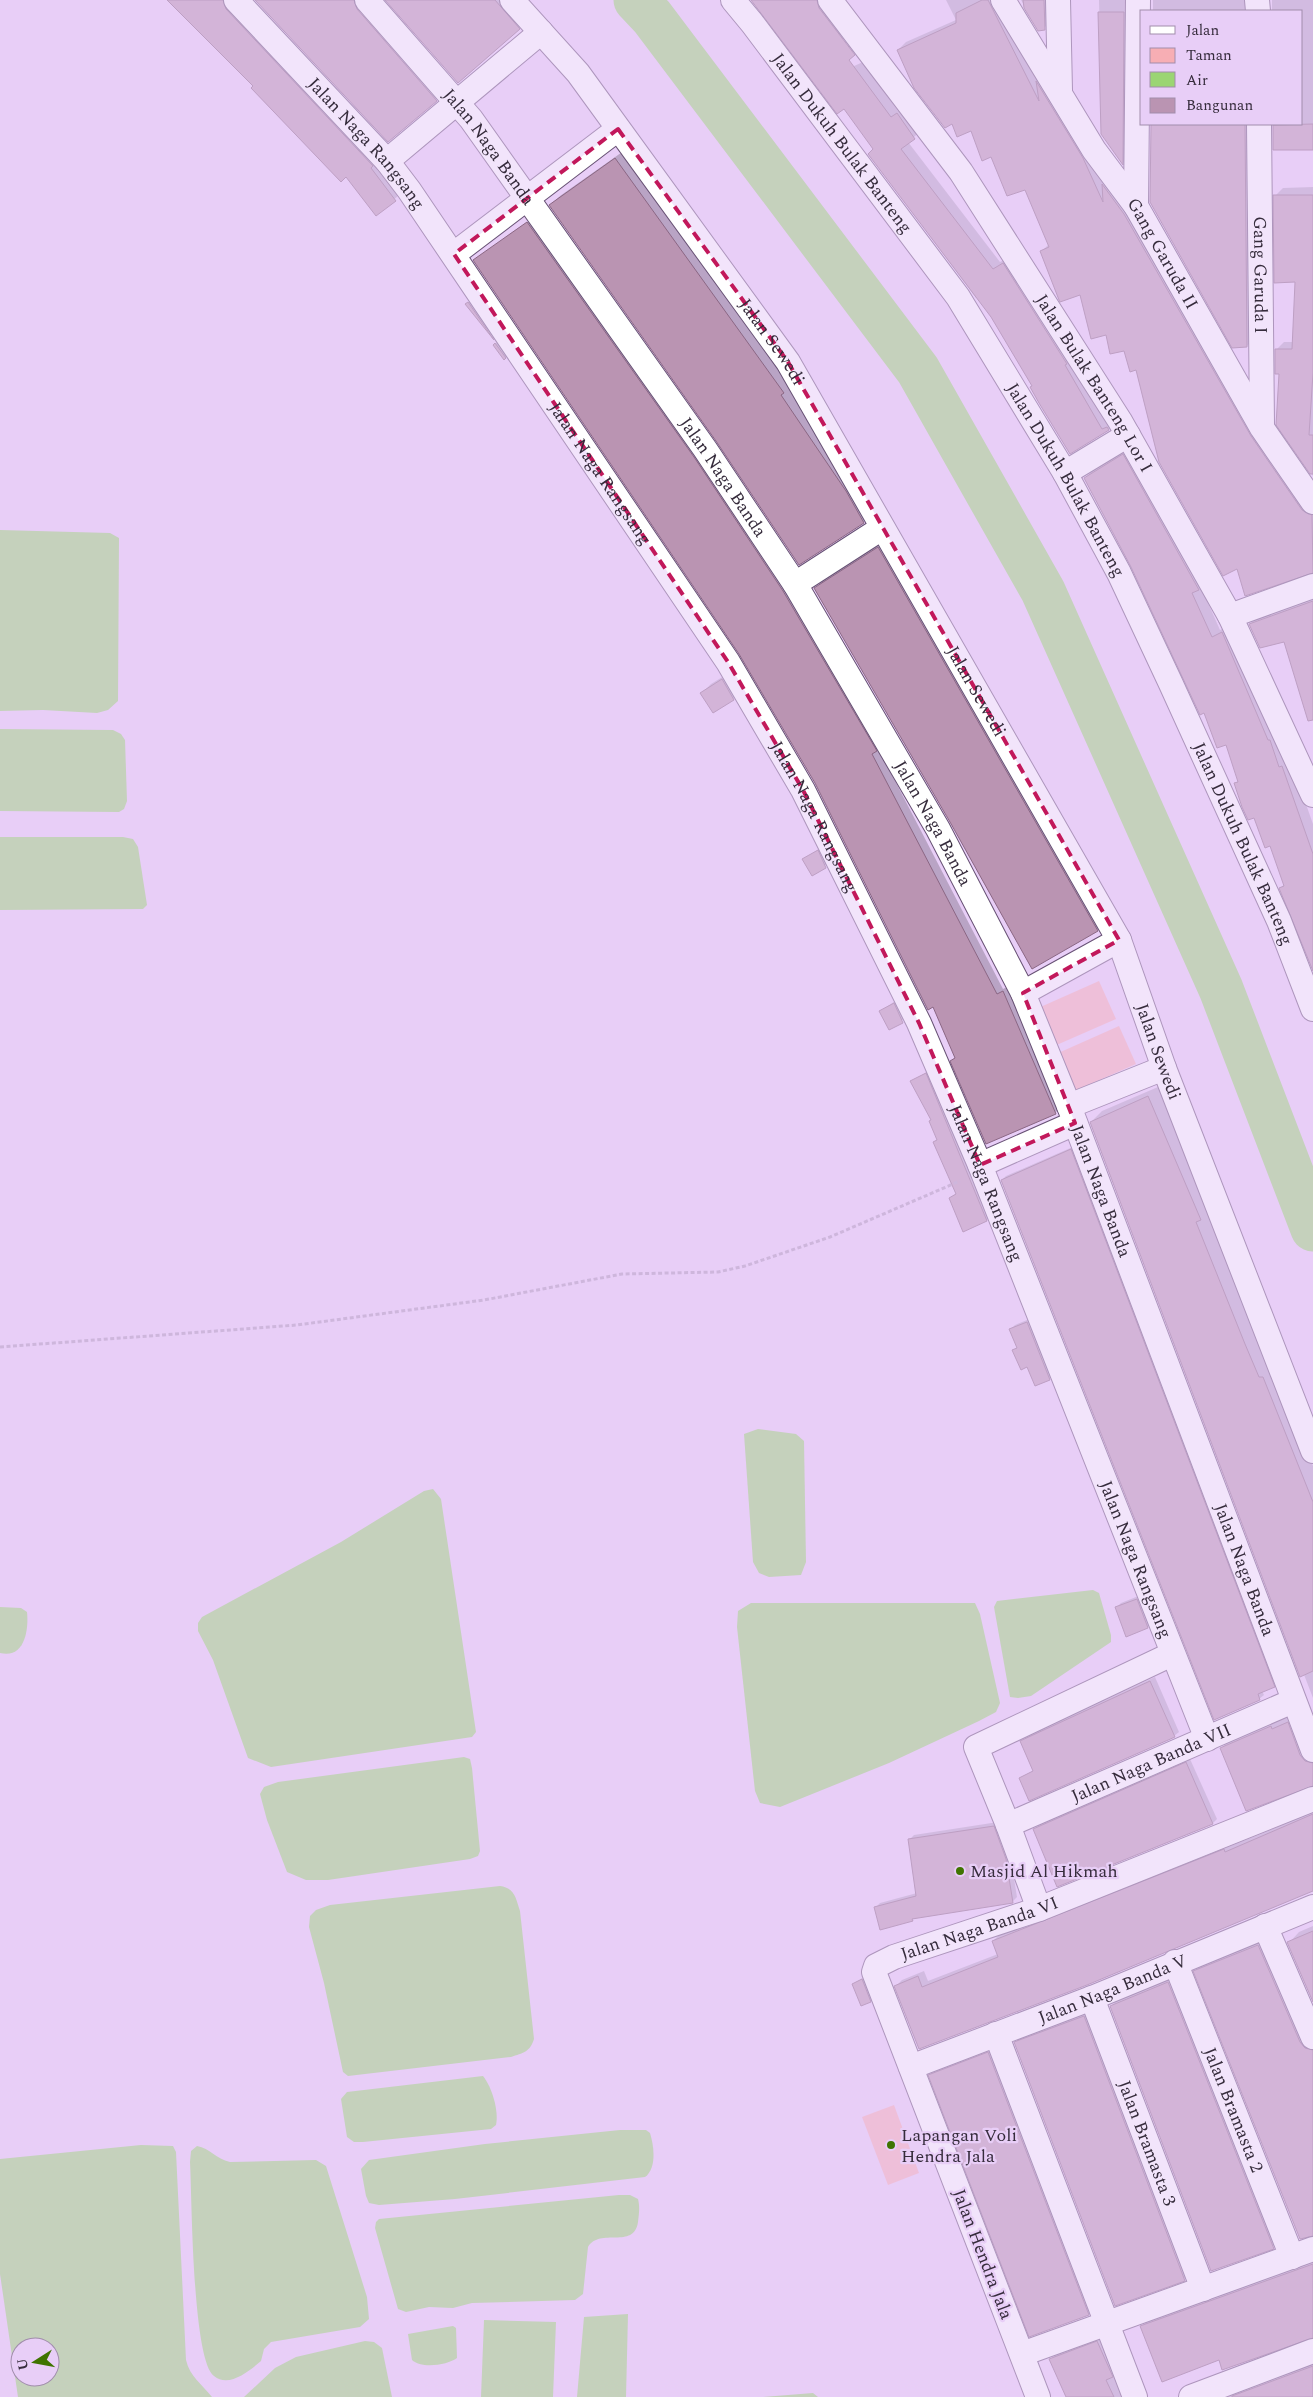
<svg xmlns="http://www.w3.org/2000/svg" width="1313" height="2397" font-family="Spectral,serif">
<style>
.green{fill:#f7aeb4}
.water{fill:#9bd573;fill-rule:evenodd}
.shadow{fill:#0003;fill-rule:evenodd}
.lines{fill:none;stroke-linecap:round;stroke-linejoin:round}
.river{stroke:#9bd573;stroke-width:45}
.building{fill:#ba94b2;stroke:#8b6784}
.street-casing{stroke:#685275;stroke-width:26}
.path{stroke:#af9abb;stroke-width:3;stroke-dasharray:4 2.5;stroke-linecap:butt}
.street{stroke:#fff;stroke-width:24}
.marked{fill:none;stroke:#c2185b;stroke-width:4;stroke-dasharray:10 6;stroke-linejoin:round}
.poi-dot{fill:#3f7400;stroke:#e8cef7;stroke-width:2}
.labels{text-anchor:middle;stroke-width:4.5;stroke-linejoin:round;paint-order:stroke}
.street-label{font-size:18px;fill:#362c3c;stroke:#e8cef7}
.poi-label{font-size:18px;fill:#362c3c;stroke:#e8cef7;text-anchor:start}
</style>
<rect width="100%" height="100%" fill="#e8cef7"/>
<g class="green">
<polygon points="1099,981 1116,1019 1052,1047 1036,1009"/>
<polygon points="1119,1026 1136,1064 1072,1092 1056,1054"/>
<polygon points="894,2105 919,2173 888,2185 862,2117"/>
</g>
<g class="water">
<polygon points="0,530 110,533 119,538 118,701 108,710 97,713 43,710 0,711"/>
<polygon points="0,729 113,730 121,734 125,740 127,801 124,809 119,812 0,811"/>
<polygon points="0,837 123,837 133,839 138,847 147,905 143,909 0,910"/>
<polygon points="758,1429 796,1434 804,1441 806,1562 801,1575 769,1577 759,1573 753,1562 744,1434"/>
<polygon points="433,1489 441,1499 476,1732 472,1737 271,1767 248,1758 213,1660 198,1631 198,1623 202,1617 341,1542 424,1491"/>
<polygon points="1093,1590 1099,1593 1111,1635 1111,1642 1031,1696 1018,1698 1010,1697 994,1607 997,1601"/>
<polygon points="751,1603 975,1603 980,1614 1000,1703 996,1712 979,1721 889,1763 780,1807 760,1803 755,1791 737,1627 738,1611"/>
<path d="M0,1607L21,1608L27,1612C29,1631 24,1659 0,1653Z"/>
<polygon points="464,1757 470,1759 472,1768 480,1851 478,1856 470,1859 328,1880 306,1880 287,1872 267,1820 260,1794 264,1787 278,1782"/>
<path d="M500,1886C515,1888 516,1899 520,1911L534,2039C530,2052 523,2053 511,2057L348,2076L343,2072L324,1983L309,1927L310,1916L316,1910L330,1905Z"/>
<path d="M483,2076C492,2087 499,2111 496,2125L491,2129L363,2142H354L347,2137L341,2099L347,2092Z"/>
<path d="M620,2130H646L650,2133C654,2146 657,2168 645,2177L455,2199L379,2205L369,2203L366,2196L361,2169L369,2160L485,2144Z"/>
<path d="M141,2145L173,2146L176,2152L186,2360C190,2377 202,2384 212,2397H18L0,2274V2159ZM20,2347H50V2377H20Z"/>
<path d="M197,2146C210,2148 216,2159 230,2162L316,2160L326,2166L367,2297L369,2319L360,2327L271,2342L264,2349L261,2361C249,2371 229,2388 214,2376C192,2360 192,2196 190,2162L191,2151Z"/>
<path d="M619,2195H630L638,2199C640,2207 639,2213 638,2222C634,2250 600,2227 588,2247L583,2294L575,2300L472,2303L453,2308L429,2307L406,2312L398,2309L375,2228L376,2222L379,2219Z"/>
<polygon points="628,2314 626,2397 577,2397 584,2317"/>
<polygon points="484,2320 556,2322 553,2397 481,2397"/>
<path d="M453,2326L456,2328L457,2358C448,2365 421,2369 412,2360L408,2334Z"/>
<polygon points="365,2341 374,2342 382,2348 392,2397 244,2397 275,2368 296,2357"/>
<polygon points="813,2393 818,2397 763,2397"/>
</g>
<g class="shadow">
<polygon points="169,0 233,0 403,192 376,214 346,175"/>
<polygon points="257,0 364,0 444,92 436,100"/>
<polygon points="387,0 508,0 527,20 519,28"/>
<path d="M752,0H828L849,30L841,38ZM824,7L812,15L810,11Z"/>
<polygon points="946,0 1000,0 1313,505 1313,572 1238,567 1137,368 1125,349 1107,333 1081,293 1042,251 1049,244 1025,188 991,156 971,129 952,123 898,50 906,42 956,20"/>
<polygon points="1021,0 1052,0 1052,20 1044,28 1038,29"/>
<polygon points="1099,0 1132,0 1130,156 1123,163 1102,134"/>
<polygon points="1153,0 1252,0 1255,11 1153,11"/>
<polygon points="1272,0 1313,0 1313,149 1274,149 1273,124 1302,124 1302,11 1272,11"/>
<polygon points="863,62 898,111 904,107 921,131 908,142 1000,262 1010,257 1115,423 1108,430 1071,452 991,315 978,296 976,298 869,154 875,148 825,79"/>
<polygon points="1152,124 1253,124 1255,338 1247,346 1151,202"/>
<polygon points="625,150 792,383 873,513 864,522 799,563 717,440 550,205 560,196"/>
<polygon points="1313,187 1313,476 1278,424 1280,372 1276,350 1284,342 1294,342 1296,281 1275,196 1283,188"/>
<polygon points="534,217 789,585 878,748 1003,989 1009,986 1061,1107 1055,1113 952,1061 956,1057 934,1005 816,783 741,654 475,260"/>
<polygon points="473,298 497,335 494,338 467,304"/>
<polygon points="500,339 510,353 505,358 494,345"/>
<polygon points="1131,447 1201,587 1220,630 1230,625 1290,759 1313,824 1313,971 1280,888 1285,884 1271,845 1235,784 1239,780 1226,743 1204,712 1133,567 1085,478 1093,470"/>
<polygon points="894,532 1113,915 1097,930 951,821 815,589 830,573"/>
<polygon points="1313,596 1313,713 1285,640 1250,624 1258,616"/>
<polygon points="732,671 743,690 733,699 713,711 702,693 711,684"/>
<polygon points="822,847 830,862 813,874 804,859"/>
<polygon points="898,999 907,1017 890,1028 881,1011"/>
<polygon points="930,1070 991,1216 987,1220 964,1230 950,1198 957,1193 934,1142 938,1139 932,1120 912,1081"/>
<polygon points="1158,1087 1211,1208 1207,1212 1269,1367 1273,1367 1313,1466 1313,1698 1091,1122 1102,1111"/>
<polygon points="1075,1146 1278,1682 1262,1691 1264,1695 1259,1699 1002,1180 1006,1176"/>
<polygon points="1032,1318 1054,1375 1049,1379 1028,1366 1014,1350 1018,1346 1011,1329 1015,1325"/>
<polygon points="1141,1595 1152,1623 1148,1627 1127,1635 1116,1608 1121,1603"/>
<polygon points="1155,1677 1179,1732 1174,1736 1020,1778 1034,1770 1022,1742 1026,1737"/>
<polygon points="1298,1713 1313,1748 1313,1785 1221,1748 1232,1738 1281,1716 1283,1719"/>
<polygon points="1190,1759 1217,1819 1213,1823 1034,1830 1039,1825"/>
<polygon points="1313,1811 1313,1890 919,2048 896,1986 902,1980 924,1971 928,1981 998,1954 993,1941 999,1935 1261,1834"/>
<polygon points="998,1822 1010,1854 1017,1897 1012,1902 915,1917 912,1920 875,1908 880,1903 917,1893 909,1840 914,1835"/>
<polygon points="1313,1926 1313,1999 1289,1943 1299,1932"/>
<polygon points="1269,1935 1313,2035 1313,2235 1195,1971 1205,1961"/>
<polygon points="1177,1973 1282,2238 1273,2247 1111,2006 1120,1997"/>
<polygon points="866,1976 874,1997 870,2001 853,1984"/>
<polygon points="1093,2008 1193,2271 1184,2279 1015,2043 1024,2034"/>
<polygon points="997,2045 1097,2306 1088,2314 930,2075 938,2067"/>
<polygon points="1313,2258 1313,2336 1219,2359 1142,2326 1152,2316"/>
<polygon points="1108,2332 1129,2397 1067,2397 1051,2359 1061,2349"/>
<polygon points="1313,2360 1313,2397 1215,2397"/>
</g>
<g class="lines">
<polyline class="river" points="636,0 652,17 918,370 1043,591 1221,989 1313,1229"/>
</g>
<g class="building">
<polygon points="167,0 223,0 226,9 373,166 371,168 396,201 376,216 346,177 341,182 251,88 253,86"/>
<polygon points="255,0 354,0 357,9 437,101 388,142"/>
<polygon points="385,0 495,0 520,29 458,83"/>
<polygon points="751,0 817,0 819,8 855,55 849,60 891,117 897,113 915,139 901,149 993,269 1003,263 1067,364 1065,365 1102,429 1107,427 1109,430 1070,454 1039,403 1030,387 1032,386 991,317 868,154 873,149 844,109 837,114"/>
<polygon points="982,0 988,0 1039,101 1036,81 1083,158 1103,202 1102,184 1124,214 1251,436 1302,510 1312,515 1313,573 1245,596 1237,569 1223,576 1159,462 1136,370 1130,372 1124,351 1110,354 1106,335 1091,339 1080,295 1060,302 1059,300 1040,251 1049,247 1025,190 1007,196 991,157 982,161 971,131 957,137 952,124 945,128 914,88 897,50 956,23 956,13"/>
<polygon points="1023,0 1044,0 1045,30 1038,31 1024,8"/>
<polygon points="1098,12 1124,12 1123,165 1101,134"/>
<polygon points="1151,124 1245,124 1247,347 1232,348 1150,202"/>
<polygon points="1313,124 1313,150 1273,150 1273,125"/>
<polygon points="615,158 784,393 781,395 846,491 864,523 799,565 716,441 549,205"/>
<polygon points="1273,195 1313,195 1313,373 1309,435 1313,435 1313,474 1310,474 1276,425 1279,374 1275,374 1275,349 1292,349 1295,282 1274,283"/>
<polygon points="527,222 694,457 783,591 877,751 872,754 997,994 1003,991 1056,1114 986,1144 950,1061 955,1058 933,1007 928,1010 815,783 739,654 473,260"/>
<polygon points="468,302 494,340 465,304"/>
<polygon points="495,343 506,358 504,360 493,345"/>
<polygon points="1123,454 1199,590 1192,593 1212,637 1222,632 1268,740 1270,740 1279,767 1282,766 1313,854 1313,971 1279,888 1284,886 1270,846 1265,848 1254,818 1248,820 1242,807 1234,783 1238,782 1226,745 1217,748 1204,713 1200,715 1131,567 1084,478"/>
<polygon points="878,547 1098,931 1032,969 950,822 814,588"/>
<polygon points="1313,601 1313,720 1308,721 1284,642 1260,648 1249,624"/>
<polygon points="722,679 734,700 713,713 700,693"/>
<polygon points="818,850 826,868 812,876 802,859"/>
<polygon points="894,1003 903,1023 889,1030 879,1011"/>
<polygon points="926,1073 987,1221 963,1232 949,1198 956,1194 933,1142 937,1140 929,1121 931,1120 910,1081"/>
<polygon points="1148,1096 1201,1220 1196,1222 1245,1344 1259,1377 1263,1377 1313,1502 1313,1671 1300,1677 1090,1122"/>
<polygon points="1071,1149 1275,1687 1258,1694 1260,1700 1214,1720 1001,1180"/>
<polygon points="1027,1322 1050,1380 1035,1386 1027,1367 1021,1370 1012,1350 1017,1348 1009,1329"/>
<polygon points="1137,1599 1148,1628 1126,1637 1115,1607"/>
<polygon points="1150,1681 1175,1737 1029,1801 1019,1778 1033,1771 1020,1741"/>
<polygon points="1288,1722 1300,1755 1305,1761 1313,1763 1313,1786 1246,1811 1220,1748 1271,1726 1272,1729"/>
<polygon points="1186,1762 1213,1824 1057,1887 1033,1829"/>
<polygon points="1313,1814 1313,1891 1087,1985 919,2049 894,1986 918,1976 922,1987 998,1957 992,1941 1224,1849 1225,1852"/>
<polygon points="994,1826 1006,1859 1013,1903 912,1919 913,1921 880,1930 874,1907 916,1896 908,1839"/>
<polygon points="1313,1931 1313,2002 1287,1942"/>
<polygon points="1258,1945 1300,2042 1305,2048 1313,2050 1313,2236 1300,2239 1193,1971"/>
<polygon points="862,1979 871,2002 861,2006 852,1984"/>
<polygon points="1168,1982 1274,2249 1211,2271 1110,2006"/>
<polygon points="1084,2016 1185,2281 1115,2306 1014,2042"/>
<polygon points="988,2052 1089,2315 1029,2337 928,2075"/>
<polygon points="1313,2264 1313,2338 1222,2370 1219,2360 1162,2382 1140,2326"/>
<polygon points="1097,2341 1113,2377 1106,2380 1114,2397 1066,2397 1049,2359"/>
<polygon points="1313,2366 1313,2397 1232,2397 1232,2396"/>
</g>
<g class="lines">
<g class="street-casing">
<g id="street">
<path id="s1" d="M236,0L387,161L409,190L728,662L803,790L919,1023L980,1165L1207,1739"/>
<path id="s2" d="M367,0L471,119L705,449L795,584L938,829L1023,993L1069,1106L1313,1750"/>
<path id="s3" d="M512,0L578,73L788,362L1119,940L1164,1068L1313,1451"/>
<path id="s4" d="M733,0L752,23L958,297L1065,473L1119,573L1171,684L1279,921L1313,1009"/>
<path id="s5" d="M830,0L961,172L1120,421L1230,616L1313,795"/>
<path id="s6" d="M1003,0L1094,150L1136,206L1262,428L1313,502"/>
<polyline points="1058,0 1060,90"/>
<polyline points="1257,0 1258,11"/>
<path id="s7" d="M1259,124L1262,424"/>
<polyline points="387,161 541,32"/>
<polyline points="1136,206 1138,0"/>
<polyline points="454,254 618,129"/>
<polyline points="1065,473 1128,435"/>
<polyline points="795,584 882,528"/>
<polyline points="1230,616 1313,586"/>
<polyline points="1023,993 1119,940"/>
<polyline points="1069,1106 1164,1068"/>
<polyline points="980,1165 1075,1123"/>
<path id="s8" d="M1008,1825L1293,1701"/>
<polyline points="1039,1909 1008,1825 976,1747 1172,1654"/>
<polyline points="1265,1926 1313,2037"/>
<path id="s9" d="M1175,1962L1292,2257"/>
<path id="s10" d="M1092,1998L1203,2289"/>
<polyline points="996,2034 1135,2397"/>
<path id="s11" d="M911,2067L1092,1998L1313,1907"/>
<polyline points="1022,2354 1313,2249"/>
<path id="s12" d="M1038,2397L874,1972L876,1966L894,1957L1039,1909L1313,1799"/>
<polyline points="1191,2397 1313,2351"/>
</g>
</g>
<polyline class="path" points="0,1347 297,1325 484,1300 622,1274 718,1272 745,1266 830,1237 960,1181"/>
<use href="#street" class="street"/>
</g>
<path d="M0 0H1313V2397H0ZM618,129L788,362L1119,940L1023,993L1075,1123L980,1165L919,1023L803,790L728,662L454,254Z" fill="#e8cef7" fill-opacity=".55" fill-rule="evenodd"/>
<path class="marked" d="M618,129L788,362L1119,940L1023,993L1075,1123L980,1165L919,1023L803,790L728,662L454,254Z"/>
<g class="poi-dot">
<circle cx="960" cy="1871" r="5"/>
<circle cx="891" cy="2145" r="5"/>
</g>
<g class="labels">
<g class="street-label">
<text dy="6" stroke="none"><textPath href="#s4" startOffset="180">Jalan Dukuh Bulak Banteng</textPath></text>
<text dy="6" stroke="none"><textPath href="#s1" startOffset="194">Jalan Naga Rangsang</textPath></text>
<text dy="6" stroke="none"><textPath href="#s2" startOffset="191">Jalan Naga Banda</textPath></text>
<text dy="6" stroke="none"><textPath href="#s6" startOffset="300">Gang Garuda II</textPath></text>
<text dy="6" stroke="none"><textPath href="#s7" startOffset="151">Gang Garuda I</textPath></text>
<text dy="6" stroke="none"><textPath href="#s3" startOffset="430">Jalan Sewedi</textPath></text>
<text dy="6" stroke="none"><textPath href="#s5" startOffset="466">Jalan Bulak Banteng Lor I</textPath></text>
<text dy="6" stroke="none"><textPath href="#s1" startOffset="599">Jalan Naga Rangsang</textPath></text>
<text dy="6" stroke="none"><textPath href="#s2" startOffset="596">Jalan Naga Banda</textPath></text>
<text dy="6" stroke="none"><textPath href="#s4" startOffset="585">Jalan Dukuh Bulak Banteng</textPath></text>
<text dy="6" stroke="none"><textPath href="#s3" startOffset="835">Jalan Sewedi</textPath></text>
<text dy="6" stroke="none"><textPath href="#s1" startOffset="1004">Jalan Naga Rangsang</textPath></text>
<text dy="6" stroke="none"><textPath href="#s2" startOffset="1001">Jalan Naga Banda</textPath></text>
<text dy="6" stroke="none"><textPath href="#s4" startOffset="990">Jalan Dukuh Bulak Banteng</textPath></text>
<text dy="6" stroke="none"><textPath href="#s3" startOffset="1240">Jalan Sewedi</textPath></text>
<text dy="6" stroke="none"><textPath href="#s1" startOffset="1409">Jalan Naga Rangsang</textPath></text>
<text dy="6" stroke="none"><textPath href="#s2" startOffset="1406">Jalan Naga Banda</textPath></text>
<text dy="6" stroke="none"><textPath href="#s1" startOffset="1814">Jalan Naga Rangsang</textPath></text>
<text dy="6" stroke="none"><textPath href="#s2" startOffset="1811">Jalan Naga Banda</textPath></text>
<text dy="6" stroke="none"><textPath href="#s8" startOffset="156">Jalan Naga Banda VII</textPath></text>
<text dy="6" stroke="none"><textPath href="#s12" startOffset="572">Jalan Naga Banda VI</textPath></text>
<text dy="6" stroke="none"><textPath href="#s11" startOffset="216">Jalan Naga Banda V</textPath></text>
<text dy="6" stroke="none"><textPath href="#s9" startOffset="159">Jalan Bramasta 2</textPath></text>
<text dy="6" stroke="none"><textPath href="#s10" startOffset="155">Jalan Bramasta 3</textPath></text>
<text transform="translate(983 2254) rotate(69)" y="6">Jalan Hendra Jala</text>
</g>
<g class="poi-label">
<text x="970" y="1877">Masjid Al Hikmah</text>
<text x="901" y="2141">Lapangan Voli<tspan x="901" dy="21">Hendra Jala</tspan></text>
</g>
</g>
<rect x="1140" y="10" width="162" height="115" fill="#e8cef7" stroke="#a18dac"/>
<rect x="1150" y="26" width="25" height="8" fill="#ffffff" stroke="#a18dac"/>
<text x="1186" y="35" font-size="15" fill="#362c3c">Jalan</text>
<rect x="1150" y="48" width="25" height="15" fill="#f7aeb4" stroke="#a18dac"/>
<text x="1186" y="60" font-size="15" fill="#362c3c">Taman</text>
<rect x="1150" y="72" width="25" height="15" fill="#9bd573" stroke="#a18dac"/>
<text x="1186" y="85" font-size="15" fill="#362c3c">Air</text>
<rect x="1150" y="98" width="25" height="15" fill="#ba94b2" stroke="#a18dac"/>
<text x="1186" y="110" font-size="15" fill="#362c3c">Bangunan</text>
<g transform="translate(35 2362) rotate(259)"><circle r="24" fill="#e8cef7" stroke="#a18dac"/>
<path d="M0-4L9 19L0 12L-9 19Z" fill="#3f7400"/>
<text y="-8" font-size="14" font-weight="bold" text-anchor="middle" fill="#362c3c">U</text>
</g>
</svg>
